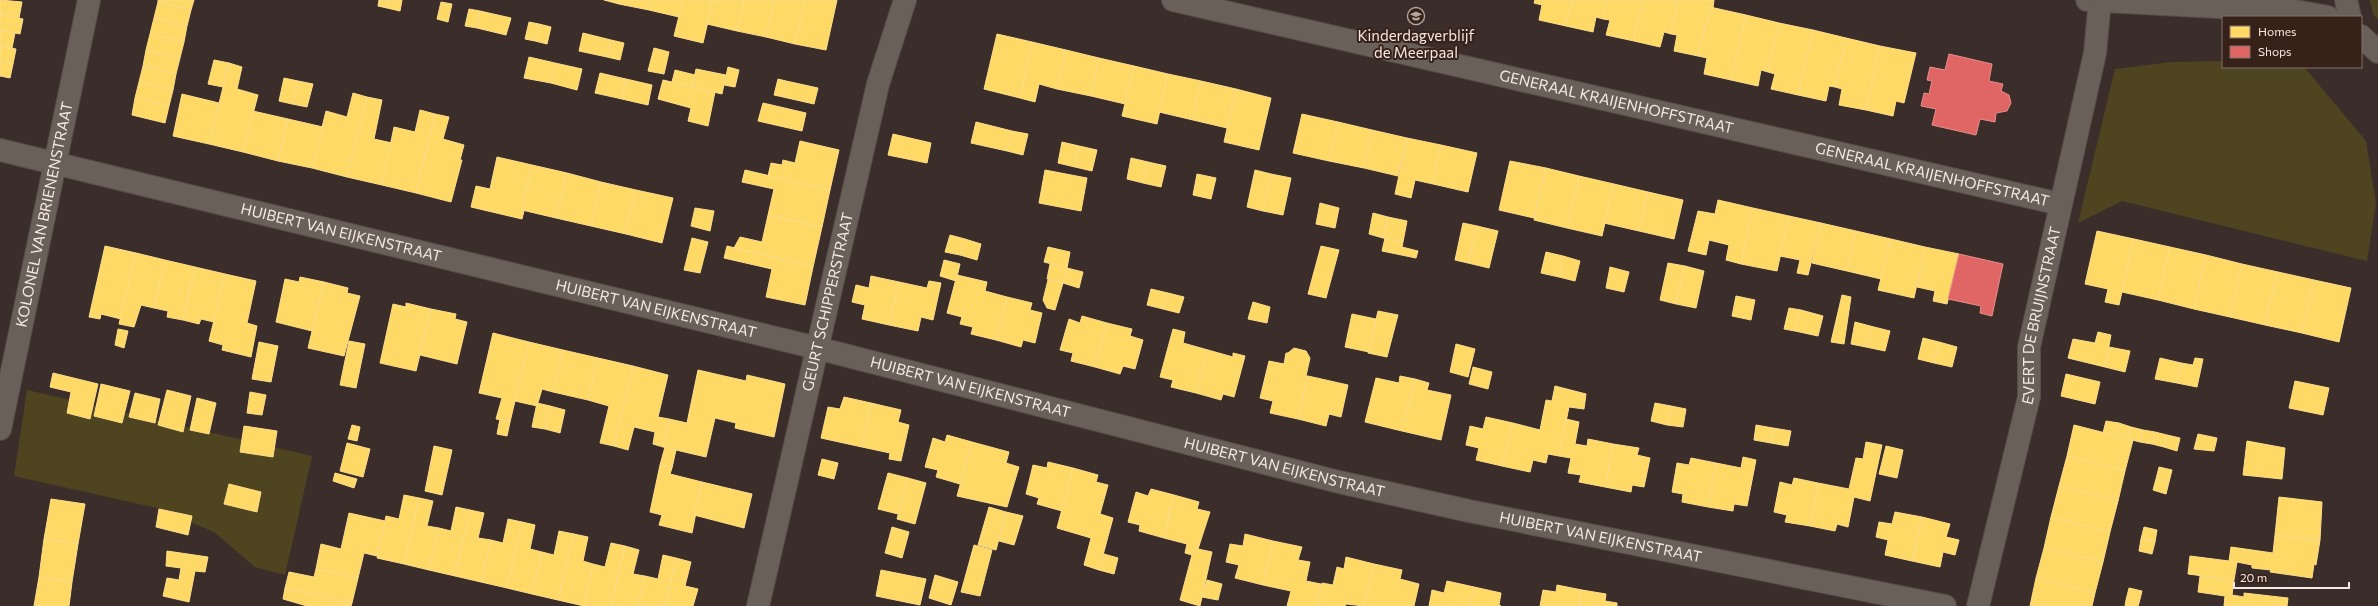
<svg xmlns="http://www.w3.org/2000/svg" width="2378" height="606" font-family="Commissioner,sans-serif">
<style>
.green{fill:#4f4420}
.homes{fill:#ffd966;stroke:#fcdd8b}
.shops{fill:#e06666;stroke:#e78d8b}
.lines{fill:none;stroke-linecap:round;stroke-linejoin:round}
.minor-casing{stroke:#574c49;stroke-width:24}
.minor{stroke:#686059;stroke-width:22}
.labels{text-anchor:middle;stroke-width:4;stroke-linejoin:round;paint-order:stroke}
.poi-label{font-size:15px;fill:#f6e7e2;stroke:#37221a}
.street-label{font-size:15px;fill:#f6e7e2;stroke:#37221a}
</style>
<rect width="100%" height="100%" fill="#3b2e2a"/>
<g class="green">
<polygon points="2370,0 2378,0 2378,20 2373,14"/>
<polygon points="2223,61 2223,67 2304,67 2366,141 2376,203 2367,261 2122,201 2078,223 2115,69 2172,62"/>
<polygon points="27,390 312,456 285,575 255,567 214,532 157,508 14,476"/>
</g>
<g class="homes">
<polygon points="0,0 22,2 19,18 0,14"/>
<polygon points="158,0 194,0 191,10 158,2"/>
<polygon points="379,0 389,0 387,8 378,6"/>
<polygon points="389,0 402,0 400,11 387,8"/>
<polygon points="604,0 620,0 619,4"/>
<polygon points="620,0 651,0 649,10 619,4"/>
<polygon points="651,0 683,0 679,17 649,10"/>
<polygon points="683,0 713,0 703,43 674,36"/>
<polygon points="713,0 744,0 737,31 707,24"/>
<polygon points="744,0 774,0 766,37 737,31"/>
<polygon points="774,0 805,0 795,44 766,37"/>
<polygon points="805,0 837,0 826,50 795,44"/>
<polygon points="1535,0 1572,0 1566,26 1539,20 1542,5 1534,3"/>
<polygon points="1572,0 1607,0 1603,19 1596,17 1593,32 1566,26"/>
<polygon points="1607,0 1643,0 1634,41 1606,35 1610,20 1603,19"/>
<polygon points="1643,0 1678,0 1671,34 1664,32 1660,47 1634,41"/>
<polygon points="1678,0 1714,0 1713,8 1710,7 1698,56 1674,51 1677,35 1671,34"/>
<polygon points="158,2 191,10 187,26 154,18"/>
<polygon points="441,2 452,4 448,22 437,19"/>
<polygon points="1710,7 1746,15 1731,80 1704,74 1707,58 1698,56"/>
<polygon points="469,9 480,11 477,28 465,26"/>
<polygon points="480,11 511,18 506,35 477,28"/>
<polygon points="0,14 23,19 20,34 0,30"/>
<polygon points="1746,15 1779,23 1768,72 1761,70 1758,86 1731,80"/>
<polygon points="154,18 187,26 184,42 150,34"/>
<polygon points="529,22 539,24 535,41 525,39"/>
<polygon points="1779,23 1813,30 1798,95 1771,89 1775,74 1768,72"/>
<polygon points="539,24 551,27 547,44 535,41"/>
<polygon points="0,30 15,33 12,48 0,46"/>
<polygon points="1813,30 1846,38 1835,87 1829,86 1826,101 1798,95"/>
<polygon points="583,33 611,40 607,57 579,51"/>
<polygon points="150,34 184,42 180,58 146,50"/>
<polygon points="997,34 1032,42 1020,98 984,89"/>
<polygon points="1846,38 1880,46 1866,110 1839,105 1842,89 1835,87"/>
<polygon points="611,40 624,43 620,60 607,57"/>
<polygon points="1032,42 1066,50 1057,89 1039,84 1035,102 1020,98"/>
<polygon points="0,46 16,49 13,64 0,61"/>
<polygon points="1880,46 1916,53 1904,103 1896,101 1893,116 1866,110"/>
<polygon points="654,48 669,52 664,74 648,71"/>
<polygon points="146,50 180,58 176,74 143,66"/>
<polygon points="1066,50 1099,58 1091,96 1057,89"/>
<polygon points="529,57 555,63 551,83 524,78"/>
<polygon points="1099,58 1134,66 1125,104 1091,96"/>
<polygon points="214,60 229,63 223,87 208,84"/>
<polygon points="0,61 13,64 10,78 0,76"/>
<polygon points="229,63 242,67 237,89 258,95 243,152 209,144"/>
<polygon points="555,63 582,69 577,90 551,83"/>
<polygon points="143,66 176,74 173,90 139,82"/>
<polygon points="1134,66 1168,74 1157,124 1122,116"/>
<polygon points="728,67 739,70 735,87 724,85"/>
<polygon points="696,69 726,75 722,94 692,87"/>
<polygon points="675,70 695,75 692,87 672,82"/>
<polygon points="600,73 626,79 622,99 595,93"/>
<polygon points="1168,74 1201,81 1193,120 1159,112"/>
<polygon points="284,78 298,81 292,104 279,101"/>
<polygon points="626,79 652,85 648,105 622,99"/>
<polygon points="778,79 786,81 783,97 774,95"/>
<polygon points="663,80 715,92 708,126 688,121 691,108 658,99"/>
<polygon points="298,81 313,84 307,107 292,104"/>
<polygon points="786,81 818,88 814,104 783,97"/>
<polygon points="1201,81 1236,89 1227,128 1193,120"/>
<polygon points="139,82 173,90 169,106 135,98"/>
<polygon points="1236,89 1271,98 1259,150 1224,142"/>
<polygon points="353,93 367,97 347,177 312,168 326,111 347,117"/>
<polygon points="182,94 219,103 209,144 173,136"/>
<polygon points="367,97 382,100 374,139 392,143 382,185 347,177"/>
<polygon points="135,98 169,106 165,123 132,115"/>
<polygon points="763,103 806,113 802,131 758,121"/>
<polygon points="420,110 435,114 416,193 382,185 394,127 415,132"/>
<polygon points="253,111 288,119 278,161 243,152"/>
<polygon points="435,114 449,117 443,139 464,145 460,160 462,160 451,202 416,193"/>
<polygon points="1302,114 1338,122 1329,161 1293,153"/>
<polygon points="288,119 323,127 312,168 278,161"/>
<polygon points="976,122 1012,131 1007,151 971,143"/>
<polygon points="1338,122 1372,130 1364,168 1329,161"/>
<polygon points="1372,130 1407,138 1398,176 1364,168"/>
<polygon points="1012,131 1028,134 1023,155 1007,151"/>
<polygon points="893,134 931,143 927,163 888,155"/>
<polygon points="1407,138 1441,145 1433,184 1415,180 1411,198 1395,194"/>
<polygon points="800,141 839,150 830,190 768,176 771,163 782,165 783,160 795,163"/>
<polygon points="1062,142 1079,146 1075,167 1058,163"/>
<polygon points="1441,145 1477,153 1468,192 1433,184"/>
<polygon points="1079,146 1097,150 1092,171 1075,167"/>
<polygon points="497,157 532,165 522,210 524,211 522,219 471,207 476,186 490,189"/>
<polygon points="1131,158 1148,162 1143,183 1127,179"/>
<polygon points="1510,161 1546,168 1534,218 1499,210"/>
<polygon points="1148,162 1166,166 1161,187 1143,183"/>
<polygon points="532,165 567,173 556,218 522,210"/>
<polygon points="1546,168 1579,176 1567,228 1534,220"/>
<polygon points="745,170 830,190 822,227 768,215 774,189 742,182"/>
<polygon points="1045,170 1087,178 1081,211 1039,203"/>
<polygon points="1255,170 1271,174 1263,211 1247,207"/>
<polygon points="567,173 601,182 591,226 556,218"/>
<polygon points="1197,174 1216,178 1211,199 1193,195"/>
<polygon points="1271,174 1291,178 1283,215 1263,211"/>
<polygon points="1579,176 1614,184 1602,236 1567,228"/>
<polygon points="601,182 636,190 626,234 591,226"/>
<polygon points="1614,184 1648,192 1639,231 1604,223"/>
<polygon points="636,190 673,198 662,243 626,234"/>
<polygon points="1648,192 1683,200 1674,239 1639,231"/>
<polygon points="1718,200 1753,208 1741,264 1726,260 1729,245 1709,240 1706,255 1688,251 1698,211 1715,214"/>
<polygon points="1320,203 1339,208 1335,228 1316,224"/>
<polygon points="695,208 714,211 710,231 691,226"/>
<polygon points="1753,208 1789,216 1777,271 1741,264"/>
<polygon points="1373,213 1388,217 1383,238 1369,234"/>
<polygon points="768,215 822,227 813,267 734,248 740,237 762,242"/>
<polygon points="1789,216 1821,223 1808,275 1797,273 1800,260 1780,256"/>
<polygon points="1388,217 1407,221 1403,242 1383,238"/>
<polygon points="1463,223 1477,226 1468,263 1455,260"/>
<polygon points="1821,223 1856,231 1847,271 1812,263"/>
<polygon points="1477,226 1498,231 1489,268 1468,263"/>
<polygon points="1856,231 1891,239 1881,279 1847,271"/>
<polygon points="2097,231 2134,239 2119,305 2105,302 2108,289 2085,284"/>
<polygon points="950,235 965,239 960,255 945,252"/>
<polygon points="692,238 708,242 700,273 684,270"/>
<polygon points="1385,238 1403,242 1402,247 1418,251 1416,258 1382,251"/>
<polygon points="965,239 981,244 977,260 960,255"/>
<polygon points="1891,239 1925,247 1914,298 1878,290"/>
<polygon points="2134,239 2170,247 2158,300 2122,292"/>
<polygon points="105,246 136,253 121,319 101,314 100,319 89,317"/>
<polygon points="727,246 813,267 805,305 766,297 772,269 724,258"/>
<polygon points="1321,246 1339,250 1326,298 1308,294"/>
<polygon points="1048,247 1070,252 1067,268 1044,262"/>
<polygon points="1925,247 1959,254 1947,304 1933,301 1935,291 1917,287"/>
<polygon points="2170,247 2206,255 2194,309 2158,300"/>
<polygon points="1546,252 1563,256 1559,277 1541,273"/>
<polygon points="136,253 165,260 154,308 141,305 134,327 119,324"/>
<polygon points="2206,255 2242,264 2230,317 2194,309"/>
<polygon points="1563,256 1580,261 1575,281 1559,277"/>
<polygon points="165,260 195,267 183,320 167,317 168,311 154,308"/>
<polygon points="944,260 960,264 956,281 940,276"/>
<polygon points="1668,263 1685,266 1676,304 1660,300"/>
<polygon points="1050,264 1067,268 1063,283 1047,279"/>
<polygon points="2242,264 2278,272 2265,325 2230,317"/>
<polygon points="1685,266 1704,271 1696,308 1676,304"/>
<polygon points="195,267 225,274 214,322 201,319 199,324 183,320"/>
<polygon points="1610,267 1629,272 1624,292 1606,288"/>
<polygon points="1067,268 1083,272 1079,288 1063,283"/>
<polygon points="2278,272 2314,280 2302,333 2265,325"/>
<polygon points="225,274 256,281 247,323 257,326 251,357 222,350 223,345 209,341"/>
<polygon points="957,275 987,282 985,291 1007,297 996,340 971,334 973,327 960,324 962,317 947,313"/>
<polygon points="871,276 899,282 889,325 862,319 865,305 852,302 856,285 869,288"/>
<polygon points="300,277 324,282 312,331 276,322 285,279 299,282"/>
<polygon points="1048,280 1063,283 1055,310 1047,308 1043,300"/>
<polygon points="2314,280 2351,288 2339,342 2302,333"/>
<polygon points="929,281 941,283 933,320 921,317 918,331 889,325 899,282 927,288"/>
<polygon points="324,282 348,288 347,293 360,296 344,356 308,348"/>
<polygon points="1151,289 1168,293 1163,309 1147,305"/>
<polygon points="1168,293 1184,297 1179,313 1163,309"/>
<polygon points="1842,295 1851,297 1844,344 1831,342"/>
<polygon points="1736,296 1755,300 1751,320 1732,316"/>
<polygon points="1007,297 1032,303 1030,310 1042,313 1035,343 1023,340 1021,347 996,340"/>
<polygon points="1253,302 1270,307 1267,323 1248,319"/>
<polygon points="406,303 431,309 416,371 380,363 393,304 406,307"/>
<polygon points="1789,308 1801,310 1795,331 1784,329"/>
<polygon points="431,309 456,314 455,319 467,322 457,364 420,355"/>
<polygon points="1801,310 1823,316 1818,336 1795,331"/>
<polygon points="1378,311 1398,315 1387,357 1368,353"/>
<polygon points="1352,314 1376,319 1369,352 1345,347"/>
<polygon points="1082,316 1107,323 1095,367 1071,361 1073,353 1060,350 1069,319 1080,323"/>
<polygon points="1855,322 1870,326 1866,347 1851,344"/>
<polygon points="1107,323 1132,329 1130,336 1143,340 1135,369 1123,366 1120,374 1095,367"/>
<polygon points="1870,326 1890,331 1885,351 1866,347"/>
<polygon points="118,329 128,331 124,348 115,345"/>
<polygon points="1173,329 1185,332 1183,343 1208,350 1196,393 1171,387 1173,380 1160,377"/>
<polygon points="2098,332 2111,335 2105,367 2068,358 2073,339 2095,343"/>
<polygon points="493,333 529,342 510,422 496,419 502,398 479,393"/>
<polygon points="1923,338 1939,342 1934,363 1918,359"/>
<polygon points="349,341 365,344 356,388 340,385"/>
<polygon points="259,342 278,346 271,382 252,379"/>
<polygon points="529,342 563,350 553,392 542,389 537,406 515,401"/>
<polygon points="1939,342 1957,347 1952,367 1934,363"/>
<polygon points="1456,344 1475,349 1468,377 1450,372"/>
<polygon points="2109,347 2130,351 2125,372 2105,367"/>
<polygon points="1294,348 1306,351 1310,358 1306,376 1308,376 1298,419 1270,413 1273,401 1260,398 1269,361 1284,364 1286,353 1288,353"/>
<polygon points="563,350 598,358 588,400 553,392"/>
<polygon points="1208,350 1233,357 1233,353 1245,356 1234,397 1223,394 1221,400 1196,393"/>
<polygon points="598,358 633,366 614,446 600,443 609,406 588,400"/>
<polygon points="2160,358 2181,363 2177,383 2155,379"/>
<polygon points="2195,358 2203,359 2197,387 2177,383 2181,363 2193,365"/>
<polygon points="633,366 668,375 658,417 669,419 663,447 653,444 655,432 634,427 628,450 614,446"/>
<polygon points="1473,367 1492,372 1488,389 1469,384"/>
<polygon points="698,370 746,381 747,375 785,384 774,437 735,428 736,423 715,418 706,457 663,447 669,419 687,423"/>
<polygon points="53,373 98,384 90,419 67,413 71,392 50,387"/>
<polygon points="2066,374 2100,382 2095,404 2061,396"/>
<polygon points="1308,376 1348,385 1341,417 1329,414 1326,426 1298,419"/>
<polygon points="1400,376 1415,379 1402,431 1365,422 1376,378 1399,383"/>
<polygon points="1415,379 1429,383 1427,390 1451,395 1441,440 1402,431"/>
<polygon points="2295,381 2329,388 2323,415 2289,408"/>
<polygon points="101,384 130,391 122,423 94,416"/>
<polygon points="1555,386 1586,394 1584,409 1569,407 1559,456 1548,454 1546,463 1533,460 1530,472 1502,466 1513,423 1540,430 1546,400 1552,401"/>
<polygon points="167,390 191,396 183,432 158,425"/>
<polygon points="250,392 266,395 262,415 247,413"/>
<polygon points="135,393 160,399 155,423 129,417"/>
<polygon points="844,397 871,403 862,447 821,438 828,407 840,409"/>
<polygon points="197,398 216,403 209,434 190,430"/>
<polygon points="537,403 550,406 545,429 532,427"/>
<polygon points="871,403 901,410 898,422 909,425 901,461 889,459 890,453 862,447"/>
<polygon points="1655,403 1671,406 1667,425 1651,421"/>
<polygon points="550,406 565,410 560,433 545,429"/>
<polygon points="1671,406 1686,409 1683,427 1667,425"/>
<polygon points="1486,417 1513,423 1502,466 1476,460 1479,448 1466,445 1470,426 1483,429"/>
<polygon points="500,419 510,422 507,436 497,434"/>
<polygon points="1566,419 1579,422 1575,444 1587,446 1588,439 1613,444 1605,487 1579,482 1581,475 1568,473 1571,458 1559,456"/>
<polygon points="2106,421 2119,423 2116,436 2103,433"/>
<polygon points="2119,423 2131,427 2128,439 2116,436"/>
<polygon points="352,425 360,427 357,441 348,439"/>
<polygon points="1756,425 1773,428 1771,443 1754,440"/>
<polygon points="2074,425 2133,440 2125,471 2067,456"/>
<polygon points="244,426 277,431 273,457 240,452"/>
<polygon points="2131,427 2143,430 2140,442 2128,439"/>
<polygon points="1773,428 1791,431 1788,446 1771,443"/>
<polygon points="2143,430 2155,432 2152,444 2140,442"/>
<polygon points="2155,432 2167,435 2164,447 2152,444"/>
<polygon points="2198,434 2217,438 2214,451 2194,449"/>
<polygon points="947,435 972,442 960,484 936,477 938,470 925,467 933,438 945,442"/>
<polygon points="2167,435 2180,438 2177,451 2164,447"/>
<polygon points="2247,441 2285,448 2282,479 2243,475"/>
<polygon points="972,442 1009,452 1006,463 1019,467 1007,507 957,496"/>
<polygon points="1866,442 1882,445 1870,501 1854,497 1848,527 1837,524 1835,531 1810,526 1818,483 1849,489 1856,458 1863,459"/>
<polygon points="347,443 370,449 363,477 340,471"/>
<polygon points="1613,444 1639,448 1637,455 1650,458 1644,487 1632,485 1631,492 1605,487"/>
<polygon points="434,446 452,450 442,495 425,491"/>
<polygon points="1886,446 1903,450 1897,478 1879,474"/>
<polygon points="665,447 676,450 672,468 660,465"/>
<polygon points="2067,456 2125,471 2118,501 2059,486"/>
<polygon points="1743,457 1756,460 1747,506 1734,504 1733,511 1708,507 1716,463 1741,468"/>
<polygon points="1691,458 1716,463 1708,507 1682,502 1683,494 1672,492 1677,463 1689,465"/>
<polygon points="822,459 838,463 834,479 818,475"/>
<polygon points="1048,462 1073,468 1062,511 1037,504 1039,498 1026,494 1033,465 1047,468"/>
<polygon points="660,465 672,468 670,474 702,482 692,533 659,525 662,515 650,512"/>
<polygon points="2159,467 2172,470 2169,482 2156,479"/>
<polygon points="1073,468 1098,475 1096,482 1108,485 1100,514 1113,518 1099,570 1084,565 1091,538 1057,528"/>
<polygon points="335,473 357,479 354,488 333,481"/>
<polygon points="888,473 908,478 898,514 878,509"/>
<polygon points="908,478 926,483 915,524 897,519"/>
<polygon points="1794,478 1818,483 1810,526 1785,522 1787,515 1774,512 1780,482 1792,485"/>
<polygon points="2156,479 2169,482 2166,494 2153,490"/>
<polygon points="702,482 752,494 744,528 694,515"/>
<polygon points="229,484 261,492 257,512 224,504"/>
<polygon points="2059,486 2118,501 2110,532 2051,517"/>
<polygon points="1151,489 1174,495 1164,538 1139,531 1140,525 1128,522 1136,492 1148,496"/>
<polygon points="404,495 419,498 404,564 377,558 386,516 399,519"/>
<polygon points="1174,495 1199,502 1197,509 1210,512 1198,549 1212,552 1200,606 1180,600 1192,555 1185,553 1187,544 1164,538"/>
<polygon points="2279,497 2322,502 2320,540 2275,535"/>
<polygon points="419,498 433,501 427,526 439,528 429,570 404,564"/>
<polygon points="51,499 85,504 78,544 44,539"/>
<polygon points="456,507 470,510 455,576 429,570 439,528 451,531"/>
<polygon points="989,507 1006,512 996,550 978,545"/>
<polygon points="159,509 192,516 188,535 156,527"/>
<polygon points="470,510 484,513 478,538 491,540 481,582 455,576"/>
<polygon points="1006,512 1023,516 1014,545 999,541"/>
<polygon points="1895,512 1922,517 1912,561 1885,555 1888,540 1876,537 1879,522 1892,524"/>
<polygon points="349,513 385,521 377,556 364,553 358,578 316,569 321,544 341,549"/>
<polygon points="1922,517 1950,524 1946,537 1959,540 1955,555 1943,552 1940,567 1912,561"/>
<polygon points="2051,517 2110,532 2103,562 2044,548"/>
<polygon points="508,519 522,522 507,588 481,582 491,540 503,543"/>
<polygon points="522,522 535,525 530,549 542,552 532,594 507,588"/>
<polygon points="892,527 909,532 902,558 885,553"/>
<polygon points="2144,527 2157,530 2155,542 2141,539"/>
<polygon points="559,531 574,534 558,600 532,594 542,552 554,555"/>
<polygon points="574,534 588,537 583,561 593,564 584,606 558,600"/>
<polygon points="1245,534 1273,541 1263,585 1235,578 1239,565 1226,562 1230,544 1243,546"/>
<polygon points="2275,535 2320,540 2316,565 2314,564 2312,578 2270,572 2271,570 2252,568 2252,565 2237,562 2234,580 2188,574 2190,556 2229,561 2231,547 2273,553"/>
<polygon points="44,539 78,544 72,582 39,577"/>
<polygon points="2141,539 2155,542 2152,554 2139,551"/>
<polygon points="1273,541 1302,547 1298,560 1310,562 1306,581 1321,584 1316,606 1287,606 1291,591 1263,585"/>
<polygon points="611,543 625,546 611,606 584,606 593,564 605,567"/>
<polygon points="974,545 992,550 980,596 961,592"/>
<polygon points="625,546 639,550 633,574 645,576 638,606 611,606"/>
<polygon points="2044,548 2103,562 2095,593 2036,578"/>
<polygon points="167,551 208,557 205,572 195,571 189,602 163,596 167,578 179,580 181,568 166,566"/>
<polygon points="1104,554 1118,558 1114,574 1099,570"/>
<polygon points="663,555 676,558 665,606 638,606 645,576 658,579"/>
<polygon points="1346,557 1374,564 1364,606 1346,604 1345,606 1316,606 1322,583 1333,585 1337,567 1344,569"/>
<polygon points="676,558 691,562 685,586 698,589 693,606 665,606"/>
<polygon points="1374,564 1402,570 1400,579 1419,584 1414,606 1364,606"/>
<polygon points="316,569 358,578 352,603 285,588 289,572 314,577"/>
<polygon points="881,570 926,579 920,605 876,596"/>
<polygon points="935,575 958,582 951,605 929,598"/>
<polygon points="2200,576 2234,580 2232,595 2244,597 2244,593 2288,598 2287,606 2224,606 2225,596 2198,592"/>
<polygon points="39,577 72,582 69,606 34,606"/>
<polygon points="2036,578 2095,593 2092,606 2030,606"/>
<polygon points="1207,580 1222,584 1218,600 1202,597"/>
<polygon points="1447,581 1474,587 1470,606 1429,606 1432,590 1444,593"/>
<polygon points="1557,585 1582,590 1579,606 1540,606 1543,590 1556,592"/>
<polygon points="1474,587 1501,593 1499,605 1501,606 1470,606"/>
<polygon points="285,588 352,603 351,606 307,606 283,599"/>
<polygon points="2129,588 2142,591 2139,603 2126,600"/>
<polygon points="1582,590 1606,594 1605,601 1617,603 1617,606 1579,606"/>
<polygon points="2126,600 2139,603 2138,606 2125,606"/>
</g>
<g class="shops">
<polygon points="1949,54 1992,64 1989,81 2003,84 2001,91 2009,95 2011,103 2007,111 1996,113 1995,122 1980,119 1976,135 1932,125 1936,109 1921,106 1924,93 1929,94 1932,81 1927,80 1930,67 1945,70"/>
<polygon points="1959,254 2003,264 1992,316 1980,313 1981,306 1948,299"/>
</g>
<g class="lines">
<g class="minor-casing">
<g id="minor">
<path id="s1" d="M1173,0L2060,204"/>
<polyline points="2087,0 2295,11 2328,17"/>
<polyline points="2346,0 2350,17"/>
<polyline points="2361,36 2378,52"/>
<path id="s2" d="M0,150L817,348L1339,482L1469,511L1945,606"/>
<path id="s3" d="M0,429L89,0"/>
<path id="s4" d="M758,606L878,84L905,0"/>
<path id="s5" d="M1978,606L2029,397V347L2095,53L2100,0"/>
</g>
</g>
<use href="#minor" class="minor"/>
</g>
<defs>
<g id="school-ring" transform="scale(0.9)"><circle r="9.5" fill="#37221a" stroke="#b5a6a2" stroke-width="1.5"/><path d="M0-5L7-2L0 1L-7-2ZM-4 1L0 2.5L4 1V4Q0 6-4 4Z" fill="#b5a6a2"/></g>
</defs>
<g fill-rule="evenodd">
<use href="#school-ring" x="1416" y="16"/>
</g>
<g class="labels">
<g class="poi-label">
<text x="1416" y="41">Kinderdagverblijf<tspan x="1416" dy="17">de Meerpaal</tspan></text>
</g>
<g class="street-label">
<text dy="5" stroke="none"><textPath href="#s1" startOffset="455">GENERAAL KRAIJENHOFFSTRAAT</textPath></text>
<text dy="5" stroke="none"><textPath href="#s1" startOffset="779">GENERAAL KRAIJENHOFFSTRAAT</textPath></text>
<text dy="5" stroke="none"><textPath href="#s3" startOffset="219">KOLONEL VAN BRIENENSTRAAT</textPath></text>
<text dy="5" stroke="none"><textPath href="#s2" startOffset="351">HUIBERT VAN EIJKENSTRAAT</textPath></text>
<text dy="5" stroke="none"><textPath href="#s4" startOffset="312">GEURT SCHIPPERSTRAAT</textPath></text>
<text dy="5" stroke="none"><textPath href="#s2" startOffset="675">HUIBERT VAN EIJKENSTRAAT</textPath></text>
<text dy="5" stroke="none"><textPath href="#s5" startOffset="298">EVERT DE BRUIJNSTRAAT</textPath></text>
<text dy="5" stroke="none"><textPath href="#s2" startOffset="999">HUIBERT VAN EIJKENSTRAAT</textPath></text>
<text dy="5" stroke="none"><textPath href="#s2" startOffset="1323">HUIBERT VAN EIJKENSTRAAT</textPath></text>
<text dy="5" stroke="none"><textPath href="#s2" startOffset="1647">HUIBERT VAN EIJKENSTRAAT</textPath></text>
</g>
</g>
<rect x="2222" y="16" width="140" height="52" fill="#37221a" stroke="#83716a"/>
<rect x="2230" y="26" width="20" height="12" fill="#ffd966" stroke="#83716a"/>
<text x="2258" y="36" font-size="12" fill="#f6e7e2">Homes</text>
<rect x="2230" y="46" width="20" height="12" fill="#e06666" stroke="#83716a"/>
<text x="2258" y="56" font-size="12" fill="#f6e7e2">Shops</text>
<path d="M2234 582v6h115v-6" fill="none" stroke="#f6e7e2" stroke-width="2"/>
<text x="2240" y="582" font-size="12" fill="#f6e7e2" stroke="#37221a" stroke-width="3" paint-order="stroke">20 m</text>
</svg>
